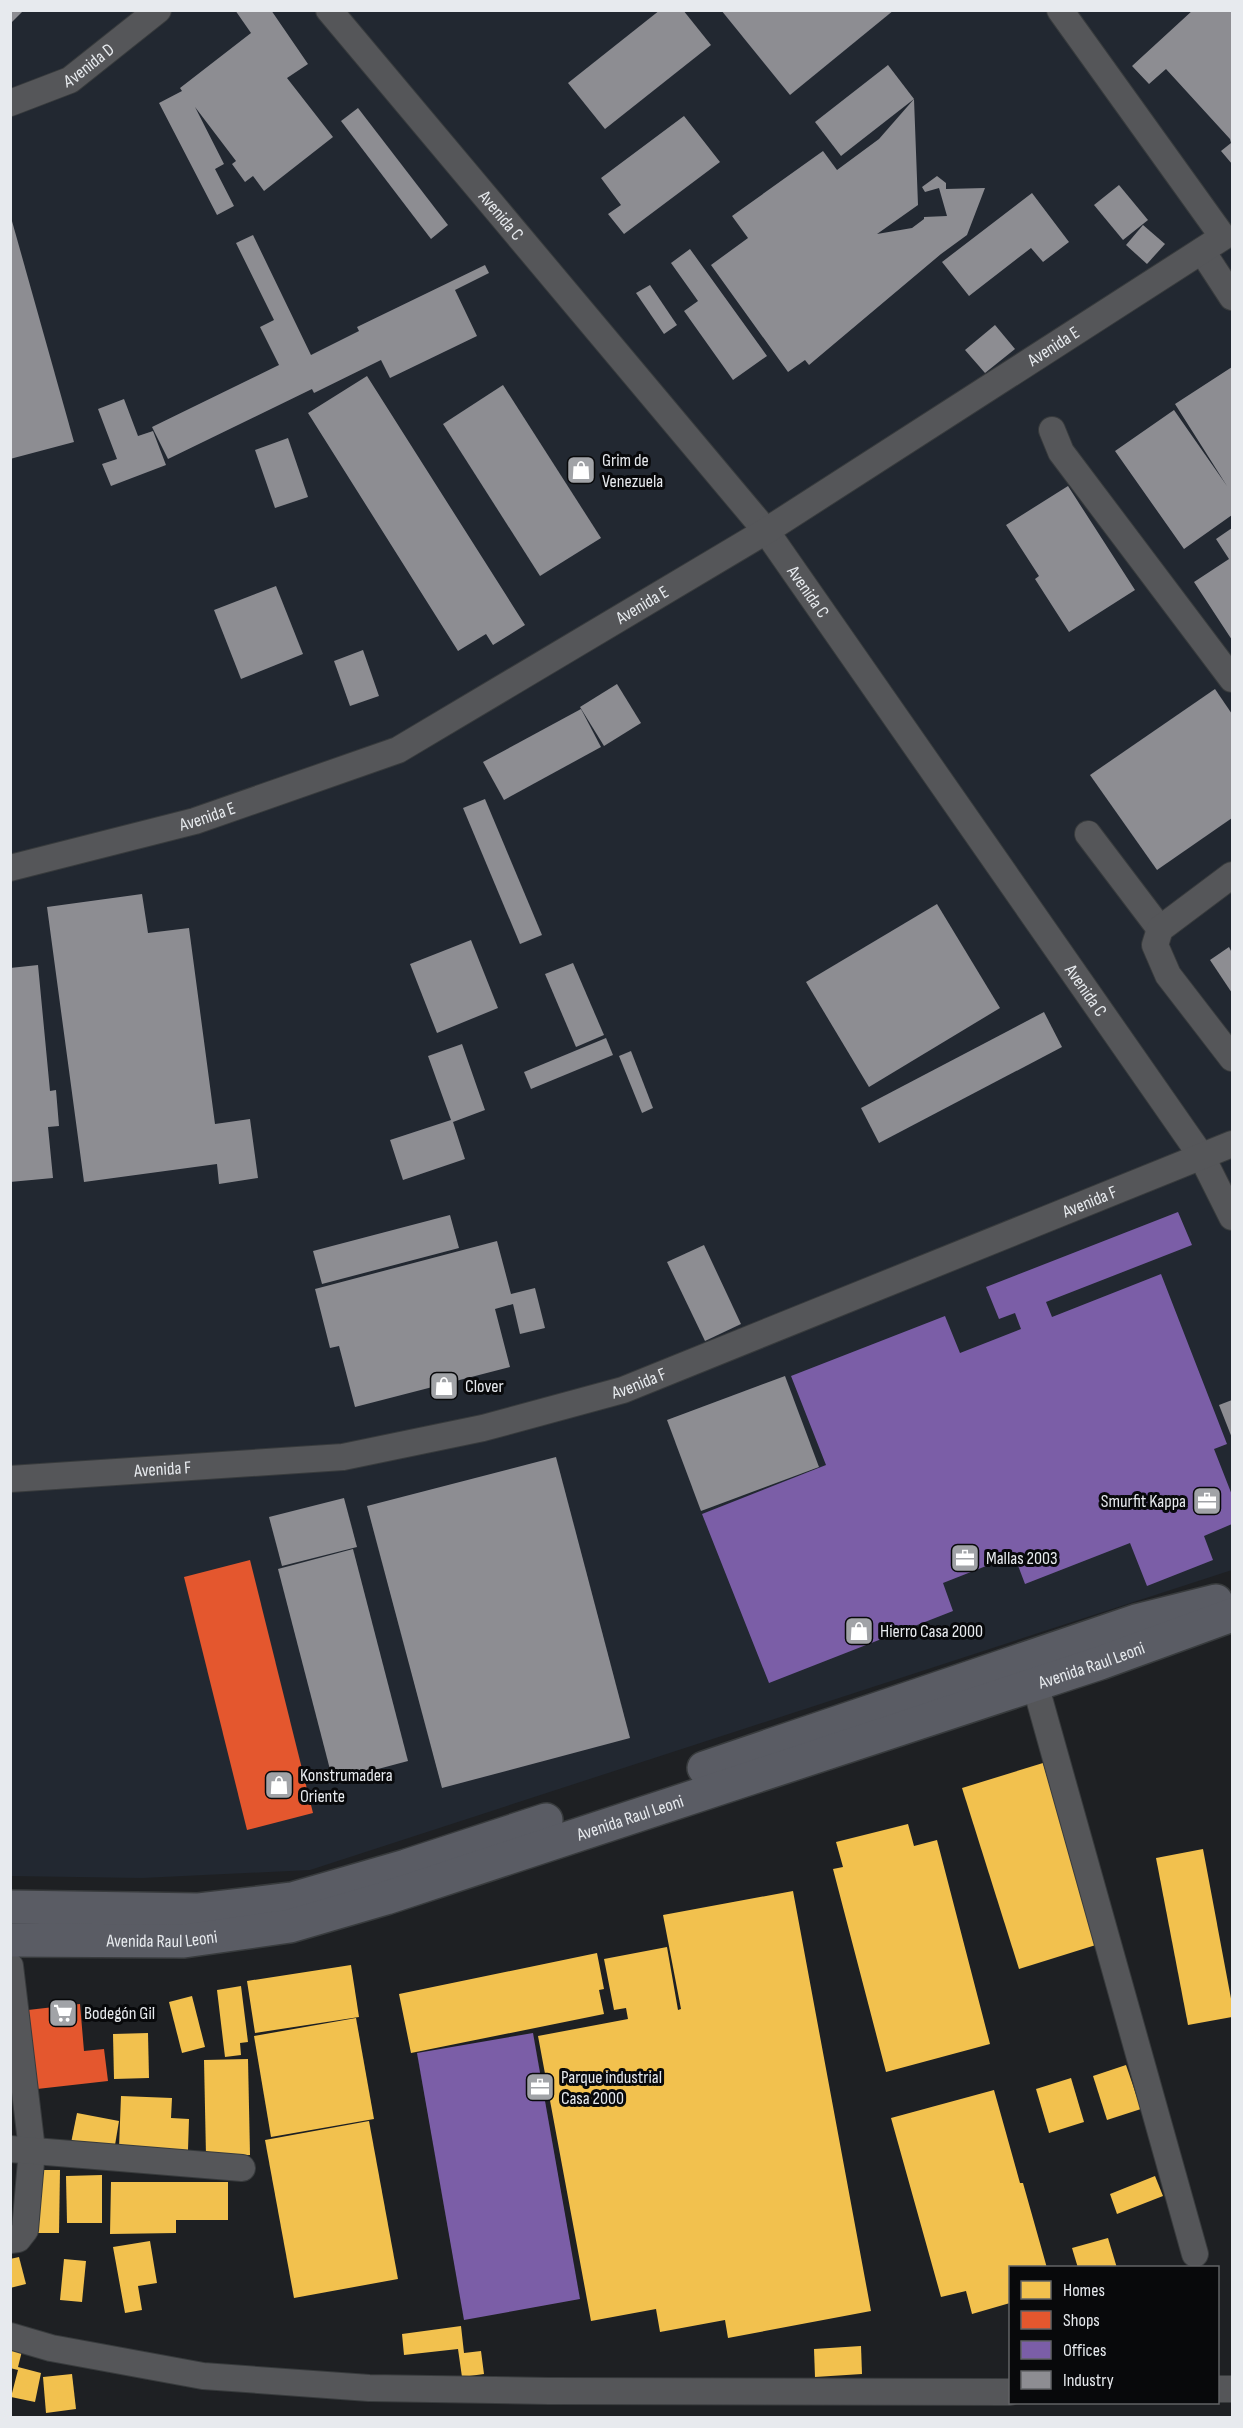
<svg xmlns="http://www.w3.org/2000/svg" width="1243" height="2428" font-family="'Sofia Sans Condensed',sans-serif">
<style>
.built{fill:#222831}
.homes{fill:#f2c14e}
.shops{fill:#e4572e}
.offices{fill:#7b5ea7}
.industry{fill:#8d8d92}
.lines{fill:none;stroke-linecap:round;stroke-linejoin:round}
.minor-casing{stroke:#383b3d;stroke-width:28}
.major-casing{stroke:#383b3d;stroke-width:36}
.minor{stroke:#555659;stroke-width:26}
.major{stroke:#5a5c64;stroke-width:33}
.labels{text-anchor:middle;stroke-width:6;stroke-linejoin:round;paint-order:stroke}
.street-label{font-size:18px;fill:#e7eaee;stroke:#08090b}
.poi-label{font-size:18px;fill:#e7eaee;stroke:#08090b;text-anchor:start}
</style>
<rect width="100%" height="100%" fill="#1e2023"/>
<polygon class="built" points="11,11 1232,11 1232,1570 310,1870 142,1878 11,1876"/>
<g class="homes">
<polygon points="1043,1763 1099,1944 1019,1969 962,1788"/>
<polygon points="908,1824 914,1846 937,1840 990,2044 886,2072 833,1869 843,1867 836,1842"/>
<polygon points="1203,1849 1232,2004 1232,2017 1188,2025 1156,1858"/>
<polygon points="793,1891 871,2311 728,2338 725,2320 660,2332 656,2309 591,2321 538,2036 628,2019 626,2008 614,2010 604,1959 667,1947 678,2010 681,2009 663,1915"/>
<polygon points="597,1953 604,1989 599,1990 604,2014 411,2053 399,1994"/>
<polygon points="351,1965 359,2017 255,2033 247,1981"/>
<polygon points="241,1986 248,2042 240,2043 241,2055 225,2057 217,1990"/>
<polygon points="192,1996 205,2047 182,2053 169,2002"/>
<polygon points="356,2018 374,2119 271,2137 254,2036"/>
<polygon points="148,2033 149,2078 114,2079 113,2034"/>
<polygon points="248,2059 250,2155 206,2156 204,2060"/>
<polygon points="1126,2065 1141,2109 1107,2120 1093,2076"/>
<polygon points="1071,2078 1084,2122 1049,2133 1036,2089"/>
<polygon points="994,2090 1020,2183 1023,2183 1047,2268 1010,2268 1010,2303 972,2314 966,2291 941,2297 891,2118"/>
<polygon points="121,2096 172,2098 171,2118 189,2119 188,2150 119,2148"/>
<polygon points="77,2113 119,2121 114,2151 71,2143"/>
<polygon points="369,2121 398,2279 294,2298 265,2140"/>
<polygon points="37,2170 60,2170 59,2233 37,2233"/>
<polygon points="102,2175 102,2223 67,2223 66,2176"/>
<polygon points="1155,2176 1163,2196 1117,2214 1110,2194"/>
<polygon points="111,2182 228,2182 228,2220 176,2220 176,2233 110,2234"/>
<polygon points="1108,2238 1117,2268 1078,2268 1072,2248"/>
<polygon points="150,2241 157,2283 138,2286 142,2310 125,2313 113,2247"/>
<polygon points="19,2257 26,2284 10,2288 10,2259"/>
<polygon points="64,2259 86,2261 82,2302 60,2300"/>
<polygon points="461,2326 464,2353 481,2351 484,2374 462,2377 458,2349 404,2355 402,2334"/>
<polygon points="861,2346 862,2374 815,2377 814,2349"/>
<polygon points="10,2348 22,2351 18,2367 41,2373 35,2402 11,2397 18,2370 10,2368"/>
<polygon points="72,2374 76,2409 46,2413 43,2377"/>
</g>
<g class="shops">
<polygon points="250,1560 313,1813 247,1830 184,1577"/>
<polygon points="80,2004 84,2051 104,2049 108,2081 37,2089 28,2010"/>
</g>
<g class="offices">
<polygon points="1178,1212 1192,1245 1046,1302 1052,1317 1161,1274 1227,1444 1214,1449 1232,1495 1232,1524 1204,1536 1213,1560 1147,1586 1130,1543 1025,1584 1014,1555 943,1583 953,1611 769,1683 702,1514 826,1465 791,1376 945,1316 960,1353 1021,1329 1015,1313 999,1319 986,1287"/>
<polygon points="533,2033 580,2299 464,2320 417,2053"/>
</g>
<g class="industry">
<polygon points="10,10 24,10 10,24"/>
<polygon points="235,10 271,10 308,64 287,78 333,137 264,191 253,176 245,182 232,164 236,161 195,107 224,164 215,169 234,206 217,215 159,103 182,91 180,88 251,33"/>
<polygon points="660,10 683,10 711,45 605,129 568,83"/>
<polygon points="721,10 894,10 790,95"/>
<polygon points="1193,10 1232,10 1232,164 1221,151 1231,143 1230,139 1166,69 1149,84 1132,66"/>
<polygon points="888,65 914,99 841,156 815,122"/>
<polygon points="914,99 918,205 877,234 912,228 924,219 924,217 947,216 939,188 925,192 922,187 937,176 946,183 946,189 985,188 967,235 941,254 809,365 805,360 788,372 711,265 748,238 732,216 823,151 837,170 879,139"/>
<polygon points="358,108 448,225 431,239 341,121"/>
<polygon points="684,116 720,162 624,234 608,214 621,205 601,178"/>
<polygon points="1119,185 1148,220 1123,240 1094,205"/>
<polygon points="1032,193 1069,242 1043,262 1031,248 969,296 942,262"/>
<polygon points="10,214 74,442 10,459"/>
<polygon points="1143,225 1165,244 1147,264 1126,245"/>
<polygon points="253,235 311,355 359,331 357,327 485,265 489,273 455,290 477,336 390,378 381,360 314,393 312,389 168,459 152,427 279,365 260,327 274,320 236,243"/>
<polygon points="690,249 767,356 733,380 684,311 698,301 671,263"/>
<polygon points="650,285 677,325 664,334 636,293"/>
<polygon points="995,325 1015,349 985,373 965,350"/>
<polygon points="1232,367 1232,515 1184,549 1115,451 1174,410 1227,486 1175,404"/>
<polygon points="367,376 525,625 493,645 486,634 458,651 308,413"/>
<polygon points="503,385 601,538 540,576 443,424"/>
<polygon points="124,399 138,436 153,431 166,465 111,486 102,464 117,459 98,409"/>
<polygon points="288,438 308,497 275,508 255,450"/>
<polygon points="1068,486 1135,590 1069,632 1035,579 1039,576 1006,525"/>
<polygon points="1232,528 1232,640 1194,582 1229,559 1216,539"/>
<polygon points="276,586 303,654 241,679 214,610"/>
<polygon points="363,650 379,696 350,706 334,661"/>
<polygon points="617,684 641,723 604,746 580,707"/>
<polygon points="1215,689 1232,714 1232,818 1157,870 1090,775"/>
<polygon points="581,709 601,747 504,800 483,762"/>
<polygon points="485,799 542,935 520,944 463,808"/>
<polygon points="142,894 148,933 189,928 215,1124 250,1119 258,1178 219,1184 217,1164 84,1182 47,907"/>
<polygon points="937,904 1000,1008 869,1087 806,982"/>
<polygon points="471,940 498,1008 437,1033 410,964"/>
<polygon points="1229,947 1232,953 1232,993 1210,960"/>
<polygon points="573,963 604,1035 576,1047 545,974"/>
<polygon points="38,965 50,1091 56,1090 59,1126 48,1127 53,1178 10,1182 10,968"/>
<polygon points="1044,1012 1062,1047 879,1143 861,1108"/>
<polygon points="606,1038 613,1055 531,1089 524,1072"/>
<polygon points="462,1044 485,1110 453,1122 465,1159 403,1180 390,1140 451,1120 428,1056"/>
<polygon points="631,1051 653,1108 642,1113 619,1056"/>
<polygon points="450,1215 459,1248 322,1284 313,1251"/>
<polygon points="497,1241 511,1294 535,1288 545,1328 520,1334 513,1304 495,1309 510,1367 355,1407 339,1346 330,1348 315,1289"/>
<polygon points="704,1245 741,1324 705,1341 667,1262"/>
<polygon points="785,1376 819,1467 701,1511 667,1420"/>
<polygon points="1232,1400 1232,1438 1219,1405"/>
<polygon points="556,1457 630,1738 442,1788 367,1506"/>
<polygon points="344,1498 357,1547 282,1566 269,1517"/>
<polygon points="353,1549 408,1761 333,1781 278,1569"/>
</g>
<g class="lines">
<g class="minor-casing">
<g id="minor">
<path id="s1" d="M329,10L766,531L1202,1157L1232,1217"/>
<path id="s2" d="M10,103L70,80L158,10"/>
<polyline points="1202,251 1232,297"/>
<polyline points="1052,430 1061,452 1232,679"/>
<polyline points="1088,834 1160,929"/>
<path id="s3" d="M10,868L195,821L398,750L766,531L1223,237L1060,10"/>
<polyline points="1232,875 1160,929 1155,945 1168,975 1232,1058"/>
<path id="s4" d="M10,1479L343,1457L483,1428L623,1390L1232,1144"/>
<polyline points="1035,1684 1195,2254"/>
<polyline points="10,1966 32,2150 25,2230 18,2239 10,2240"/>
<polyline points="10,2149 242,2168"/>
<polyline points="10,2336 51,2348 203,2376 369,2388 549,2391 1010,2392"/>
<polyline points="1218,2389 1232,2389"/>
</g>
</g>
<g class="major-casing">
<g id="major">
<polyline points="704,1768 1136,1621 1216,1601"/>
<polyline points="10,1907 199,1910 292,1899 406,1866 546,1820"/>
<path id="s5" d="M10,1940L184,1941L290,1926L386,1898L1100,1663L1232,1615"/>
</g>
</g>
<use href="#minor" class="minor"/>
<use href="#major" class="major"/>
</g>
<defs>
<g id="shop-square" transform="scale(1.5)"><rect x="-9" y="-9" width="18" height="18" rx="4" fill="#a1a3a7" stroke="#08090b"/><path d="M-5-2.5h2.3a2.7 3.5 0 0 1 5.4 0H5L5.5 6h-11ZM-1.5-2.5h3a1.5 2.3 0 0 0-3 0Z" fill="#fff"/></g>
<g id="office-square" transform="scale(1.5)"><rect x="-9" y="-9" width="18" height="18" rx="4" fill="#a1a3a7" stroke="#08090b"/><path d="M-6-3h4V-5.5h4V-3h4V5H-6ZM-1-4.5V-3h2v-1.5ZM-6 0V1H6V0Z" fill="#fff"/></g>
<g id="supermarket-square" transform="scale(1.5)"><rect x="-9" y="-9" width="18" height="18" rx="4" fill="#a1a3a7" stroke="#08090b"/><path d="M-6-5.5h2.5l.6 2H6L4.5 2H-2.5L-4.4-4H-6ZM-1.5 3.2a1.3 1.3 0 1 0 .1 0ZM3 3.2a1.3 1.3 0 1 0 .1 0Z" fill="#fff"/></g>
</defs>
<g fill-rule="evenodd">
<use href="#shop-square" x="581" y="470"/>
<use href="#shop-square" x="444" y="1386"/>
<use href="#office-square" x="1207" y="1501"/>
<use href="#office-square" x="965" y="1558"/>
<use href="#shop-square" x="859" y="1631"/>
<use href="#shop-square" x="279" y="1785"/>
<use href="#supermarket-square" x="63" y="2013"/>
<use href="#office-square" x="540" y="2087"/>
</g>
<g class="labels">
<g class="street-label">
<text dy="6" stroke="none"><textPath href="#s2" startOffset="88">Avenida D</textPath></text>
<text dy="6" stroke="none"><textPath href="#s1" startOffset="268">Avenida C</textPath></text>
<text dy="6" stroke="none"><textPath href="#s3" startOffset="1176">Avenida E</textPath></text>
<text dy="6" stroke="none"><textPath href="#s1" startOffset="754">Avenida C</textPath></text>
<text dy="6" stroke="none"><textPath href="#s3" startOffset="690">Avenida E</textPath></text>
<text dy="6" stroke="none"><textPath href="#s3" startOffset="204">Avenida E</textPath></text>
<text dy="6" stroke="none"><textPath href="#s1" startOffset="1240">Avenida C</textPath></text>
<text dy="6" stroke="none"><textPath href="#s4" startOffset="1125">Avenida F</textPath></text>
<text dy="6" stroke="none"><textPath href="#s4" startOffset="639">Avenida F</textPath></text>
<text dy="6" stroke="none"><textPath href="#s4" startOffset="153">Avenida F</textPath></text>
<text dy="6" stroke="none"><textPath href="#s5" startOffset="1124">Avenida Raul Leoni</textPath></text>
<text dy="6" stroke="none"><textPath href="#s5" startOffset="638">Avenida Raul Leoni</textPath></text>
<text dy="6" stroke="none"><textPath href="#s5" startOffset="152">Avenida Raul Leoni</textPath></text>
</g>
<g class="poi-label">
<text x="602" y="466">Grim de<tspan x="602" dy="21">Venezuela</tspan></text>
<text x="465" y="1392">Clover</text>
<text x="1186" y="1507" text-anchor="end">Smurfit Kappa</text>
<text x="986" y="1564">Mallas 2003</text>
<text x="880" y="1637">Hierro Casa 2000</text>
<text x="300" y="1781">Konstrumadera<tspan x="300" dy="21">Oriente</tspan></text>
<text x="84" y="2019">Bodegón Gil</text>
<text x="561" y="2083">Parque industrial<tspan x="561" dy="21">Casa 2000</tspan></text>
</g>
</g>
<rect width="1243" height="2428" fill="none" stroke="#e7eaee" stroke-width="24"/>
<rect x="1009" y="2266" width="210" height="138" fill="#08090b" stroke="#616366" stroke-width="1.5"/>
<rect x="1021" y="2281" width="30" height="18" fill="#f2c14e" stroke="#616366" stroke-width="1.5"/>
<text x="1063" y="2296" font-size="18" fill="#e7eaee">Homes</text>
<rect x="1021" y="2311" width="30" height="18" fill="#e4572e" stroke="#616366" stroke-width="1.5"/>
<text x="1063" y="2326" font-size="18" fill="#e7eaee">Shops</text>
<rect x="1021" y="2341" width="30" height="18" fill="#7b5ea7" stroke="#616366" stroke-width="1.5"/>
<text x="1063" y="2356" font-size="18" fill="#e7eaee">Offices</text>
<rect x="1021" y="2371" width="30" height="18" fill="#8d8d92" stroke="#616366" stroke-width="1.5"/>
<text x="1063" y="2386" font-size="18" fill="#e7eaee">Industry</text>
</svg>
